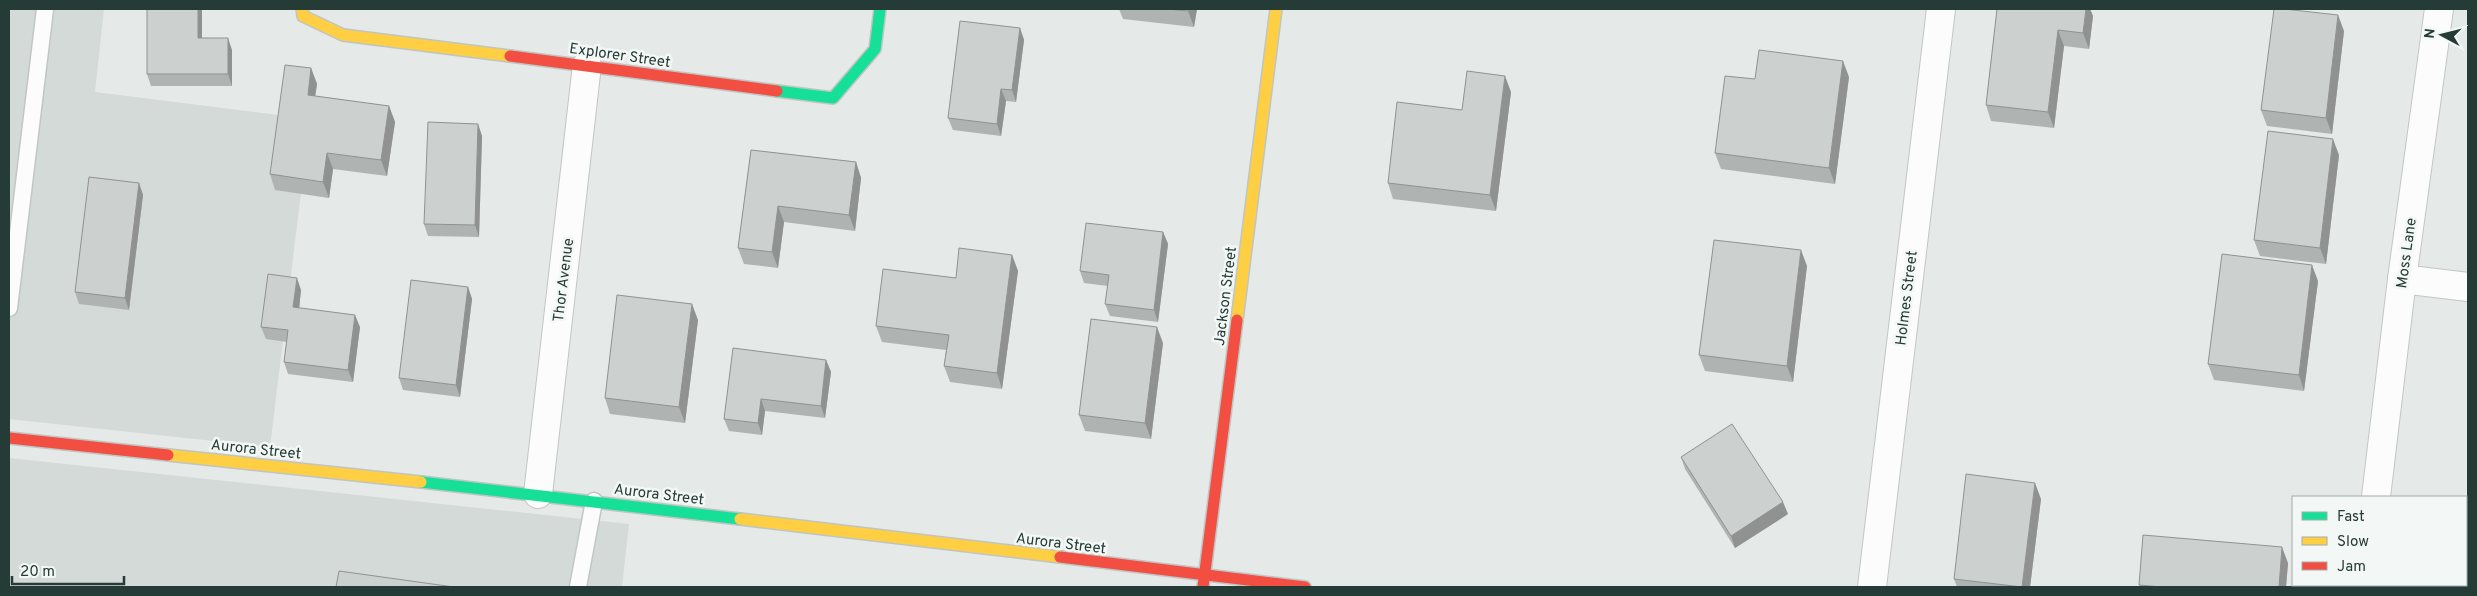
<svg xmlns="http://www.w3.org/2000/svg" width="2477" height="596" font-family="Overpass,sans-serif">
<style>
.built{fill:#d4dad7}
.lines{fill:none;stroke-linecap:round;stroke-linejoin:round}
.lane-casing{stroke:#c2c6c4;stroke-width:19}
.street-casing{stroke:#c2c6c4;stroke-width:30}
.fast-casing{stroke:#bfc5c3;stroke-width:14}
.slow-casing{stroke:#bfc5c3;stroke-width:14}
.jam-casing{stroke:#bfc5c3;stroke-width:14}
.lane{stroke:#fbfcfb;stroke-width:16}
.street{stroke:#fbfcfb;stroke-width:28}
.fast{stroke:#16e098;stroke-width:11}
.slow{stroke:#ffcf43;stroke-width:11}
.jam{stroke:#f24e42;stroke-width:11}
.wall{fill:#afb4b2}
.shaded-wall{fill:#8f9291}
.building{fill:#ccd1cf;stroke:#8f9291}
.labels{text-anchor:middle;stroke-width:5;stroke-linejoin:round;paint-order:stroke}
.street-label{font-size:15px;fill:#253b36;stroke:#f3f8f6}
</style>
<rect width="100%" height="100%" fill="#e5e9e7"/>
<g class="built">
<polygon points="9,9 104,9 95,92 310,119 270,447 9,419"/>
<polygon points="9,458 629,524 622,587 9,587"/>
</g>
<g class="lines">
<g class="lane-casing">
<g id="lane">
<polyline points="9,308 45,9"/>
<polyline points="578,587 594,501"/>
</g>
</g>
<g class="street-casing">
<g id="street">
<polyline points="2402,279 2468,287"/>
<polyline points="538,494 587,65"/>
<polyline points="2376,497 2402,279 2439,9"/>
<polyline points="1872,587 1941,9"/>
<polyline points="2365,587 2366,585"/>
</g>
</g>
<g class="fast-casing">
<g id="fast">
<polyline points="777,91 833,98 875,49 880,9"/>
<polyline points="421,482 740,519"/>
</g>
</g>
<g class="slow-casing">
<g id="slow">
<polyline points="302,9 303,16 343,35 510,56"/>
<polyline points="1237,320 1276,9"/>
<polyline points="168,455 421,482"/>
<polyline points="740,519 1060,557"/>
</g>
</g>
<g class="jam-casing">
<g id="jam">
<polyline points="510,56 777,91"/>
<polyline points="9,438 168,455"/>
<polyline points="1060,557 1305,587"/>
<polyline points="1203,587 1237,320"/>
</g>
</g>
<use href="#lane" class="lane"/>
<use href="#street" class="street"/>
<use href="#fast" class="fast"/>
<use href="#slow" class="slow"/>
<use href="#jam" class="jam"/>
</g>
<g class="wall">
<polygon points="147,9 202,9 202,38 232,50 232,86 151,86 147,74"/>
<polygon points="1119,9 1197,9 1194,27 1123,19"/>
<polygon points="1997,9 2090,9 2093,16 2089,49 2064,46 2054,128 1991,121 1986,105"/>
<polygon points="1020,28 1024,40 1016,102 1006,101 1001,136 953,130 948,118"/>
<polygon points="2344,31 2332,134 2267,126 2261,110"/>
<polygon points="311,68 317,84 315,96 389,106 395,122 387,176 333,169 329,198 275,190 270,174"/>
<polygon points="1849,77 1835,184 1721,169 1715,153 1755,79"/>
<polygon points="1511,92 1496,211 1393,199 1388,183 1462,110"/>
<polygon points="478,124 482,136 479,237 428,236 424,224"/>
<polygon points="751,150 856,162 861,178 855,231 784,222 778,268 744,264 738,248"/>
<polygon points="2339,155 2326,264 2260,256 2254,240"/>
<polygon points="139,183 143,195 129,310 79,304 75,292"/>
<polygon points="1163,232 1168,244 1158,322 1110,316 1105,304 1108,286 1084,283 1080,271"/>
<polygon points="1012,255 1018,271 1002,389 950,382 944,366 946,350 882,342 876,326 956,278"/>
<polygon points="1807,266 1793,382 1705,371 1699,355"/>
<polygon points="2318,281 2304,391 2214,380 2208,364"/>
<polygon points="468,287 472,299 460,397 403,390 399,378"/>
<polygon points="301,290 299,308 360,327 353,382 288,374 284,362 287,342 266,339 261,327"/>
<polygon points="698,320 685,423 610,414 605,398"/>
<polygon points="1163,343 1151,439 1085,431 1079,415"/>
<polygon points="826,360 831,372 825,418 765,411 762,435 729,431 724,419"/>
<polygon points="1681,457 1788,514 1735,548 1685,469"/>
<polygon points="2041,499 2030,587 1957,587 1954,579"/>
<polygon points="2468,536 2468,585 2466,582 2466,538"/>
<polygon points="2288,563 2286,587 2140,587 2139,585"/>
</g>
<g class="shaded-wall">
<polygon points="198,9 202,9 202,50 198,38"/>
<polygon points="1189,9 1197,9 1194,27 1188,11"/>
<polygon points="2086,9 2090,9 2093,16 2089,49 2083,33"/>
<polygon points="2338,15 2344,31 2332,134 2326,118"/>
<polygon points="1020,28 1024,40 1016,102 1012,90"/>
<polygon points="2058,30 2064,46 2054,128 2048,112"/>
<polygon points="228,38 232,50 232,86 228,74"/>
<polygon points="1843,61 1849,77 1835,184 1829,168"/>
<polygon points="311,68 317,84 313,111 308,95"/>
<polygon points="1505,76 1511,92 1496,211 1490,195"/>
<polygon points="1001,89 1006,101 1001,136 997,124"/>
<polygon points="389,106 395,122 387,176 381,160"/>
<polygon points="478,124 482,136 479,237 475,225"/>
<polygon points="2333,139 2339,155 2326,264 2320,248"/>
<polygon points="327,153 333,169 329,198 323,182"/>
<polygon points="856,162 861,178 855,231 849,215"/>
<polygon points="139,183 143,195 129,310 125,298"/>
<polygon points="778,206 784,222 778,268 772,252"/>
<polygon points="1163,232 1168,244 1158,322 1154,310"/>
<polygon points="1801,250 1807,266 1793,382 1787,366"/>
<polygon points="1012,255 1018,271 1002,389 997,373"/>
<polygon points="2312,265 2318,281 2304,391 2299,375"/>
<polygon points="297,278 301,290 298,319 293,307"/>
<polygon points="468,287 472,299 460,397 456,385"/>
<polygon points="692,304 698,320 685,423 679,407"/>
<polygon points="355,315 360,327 353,382 348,370"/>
<polygon points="1157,327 1163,343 1151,439 1145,423"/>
<polygon points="826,360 831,372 825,418 821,406"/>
<polygon points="761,399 765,411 762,435 758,423"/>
<polygon points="2035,483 2041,499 2030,587 2022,587"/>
<polygon points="1783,502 1788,514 1735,548 1731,536"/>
<polygon points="2282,547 2288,563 2286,587 2279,587"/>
</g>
<g class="building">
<polygon points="147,9 198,9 198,38 228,38 228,74 147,74"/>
<polygon points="1167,9 1189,9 1188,11"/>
<polygon points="1997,9 2086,9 2083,33 2058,30 2048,112 1986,105"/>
<polygon points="2274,9 2284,9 2338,15 2326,118 2261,110"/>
<polygon points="960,21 1020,28 1012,90 1001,89 997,124 948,118"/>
<polygon points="1759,50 1843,61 1829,168 1715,153 1725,76 1755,79"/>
<polygon points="285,65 311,68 308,95 389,106 381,160 327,153 323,182 270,174"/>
<polygon points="1467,71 1505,76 1490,195 1388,183 1397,102 1462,110"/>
<polygon points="428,122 478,124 475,225 424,224"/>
<polygon points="2268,131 2333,139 2320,248 2254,240"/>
<polygon points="751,150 856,162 849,215 778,206 772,252 738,248"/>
<polygon points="89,177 139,183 125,298 75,292"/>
<polygon points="1086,223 1163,232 1154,310 1105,304 1109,275 1080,271"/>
<polygon points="1714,240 1801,250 1787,366 1699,355"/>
<polygon points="959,248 1012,255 997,373 944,366 949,335 876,326 883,269 956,278"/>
<polygon points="2222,254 2312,265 2299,375 2208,364"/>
<polygon points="268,274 297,278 293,307 355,315 348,370 284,362 288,330 261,327"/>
<polygon points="411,280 468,287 456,385 399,378"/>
<polygon points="617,295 692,304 679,407 605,398"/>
<polygon points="1091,319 1157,327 1145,423 1079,415"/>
<polygon points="733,348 826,360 821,406 761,399 758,423 724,419"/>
<polygon points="1732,424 1783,502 1731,536 1681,457"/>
<polygon points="1966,474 2035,483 2022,587 1954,579"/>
<polygon points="2143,535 2282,547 2279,587 2161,587 2139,585"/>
<polygon points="2468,536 2468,579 2466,576 2466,538"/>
<polygon points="339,571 454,587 336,587"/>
</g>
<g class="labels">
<g class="street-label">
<text transform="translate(620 55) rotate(8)" y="5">Explorer Street</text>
<text transform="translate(2406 253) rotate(-82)" y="5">Moss Lane</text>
<text transform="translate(563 280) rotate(-83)" y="5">Thor Avenue</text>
<text transform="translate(1225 296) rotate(-83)" y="5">Jackson Street</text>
<text transform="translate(1906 298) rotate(-83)" y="5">Holmes Street</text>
<text transform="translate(256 449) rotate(6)" y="5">Aurora Street</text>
<text transform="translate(659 494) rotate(7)" y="5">Aurora Street</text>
<text transform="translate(1061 543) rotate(7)" y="5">Aurora Street</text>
</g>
</g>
<rect width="2477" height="596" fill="none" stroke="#253b36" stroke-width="20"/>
<rect x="2292" y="496" width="175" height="90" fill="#f3f8f6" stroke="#a1aca9"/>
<rect x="2302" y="512" width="25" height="8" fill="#16e098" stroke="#a1aca9"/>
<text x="2337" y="521" font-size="15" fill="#253b36">Fast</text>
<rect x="2302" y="537" width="25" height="8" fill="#ffcf43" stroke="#a1aca9"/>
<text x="2337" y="546" font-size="15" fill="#253b36">Slow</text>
<rect x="2302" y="562" width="25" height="8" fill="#f24e42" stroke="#a1aca9"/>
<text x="2337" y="571" font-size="15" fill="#253b36">Jam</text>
<g transform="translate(2442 35) rotate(277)" stroke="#f3f8f6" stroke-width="4" paint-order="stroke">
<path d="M0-4L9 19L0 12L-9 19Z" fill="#253b36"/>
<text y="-8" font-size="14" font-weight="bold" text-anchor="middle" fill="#253b36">N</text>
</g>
<path d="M12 576v8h112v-8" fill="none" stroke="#253b36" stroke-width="2.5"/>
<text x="20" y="576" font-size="15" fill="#253b36" stroke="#f3f8f6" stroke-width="4" paint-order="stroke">20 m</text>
</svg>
